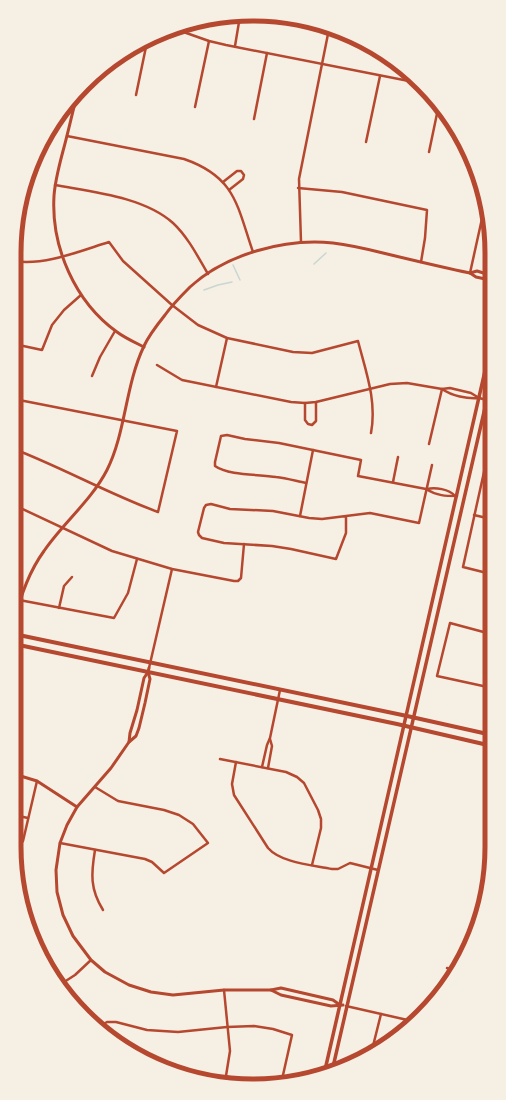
<svg xmlns="http://www.w3.org/2000/svg" width="506" height="1100" font-family="'DM Sans',sans-serif">
<style>
.lines{fill:none;stroke-linecap:round;stroke-linejoin:round}
.stream{stroke:#c9d6d2;stroke-width:1.5}
.minor{stroke:#b5482f;stroke-width:2.5}
.tertiary{stroke:#b5482f;stroke-width:3}
.secondary{stroke:#b5482f;stroke-width:3.5}
.primary{stroke:#b5482f;stroke-width:4}
.rim{fill:none;stroke:#b5482f;stroke-width:5}
</style>
<rect width="100%" height="100%" fill="#f6efe4"/>
<g class="lines">
<g class="stream">
<polyline points="314,264 326,253"/>
<polyline points="233,265 240,280"/>
<polyline points="204,290 218,285 232,282"/>
</g>
<g class="minor">
<polyline points="175,29 209,41 226,45 419,83"/>
<polyline points="235,46 239,22 239,17"/>
<polyline points="136,95 147,42"/>
<polyline points="195,107 209,41"/>
<polyline points="254,119 267,53"/>
<path d="M67,136L184,159C236,177 237,206 253,252"/>
<polyline points="366,142 380,76"/>
<polyline points="429,152 439,104"/>
<polyline points="223,182 237,171 241,171 244,175 243,179 229,190"/>
<path d="M55,185C93,192 144,197 173,223C188,237 198,257 208,274"/>
<polyline points="298,188 342,192 427,210 425,238 421,262"/>
<polyline points="301,242 299,179 329,29"/>
<path d="M14,261C44,266 80,251 109,242L123,261L172,305L198,325L227,338L293,352L312,353L358,341C366,372 377,401 371,433"/>
<polyline points="470,273 485,205"/>
<polyline points="14,344 42,350 52,325 64,310 81,295"/>
<polyline points="157,365 182,380 291,402 305,403 316,402 390,384 407,383 442,389 450,388 471,393 479,398 487,400"/>
<polyline points="92,376 100,357 115,331"/>
<polyline points="216,387 227,338"/>
<path d="M442,389C452,396 467,399 479,398"/>
<polyline points="305,403 305,420 308,424 312,425 316,421 316,402"/>
<polyline points="429,444 442,389"/>
<path d="M14,449C63,468 109,494 158,512L177,431L14,399"/>
<polyline points="491,464 486,463 463,567 491,574"/>
<polyline points="393,482 398,457"/>
<path d="M306,483C296,481 286,478 276,477C259,474 229,476 215,466V462L221,436L227,435L245,439L279,443L361,460L358,476L426,489C437,496 446,496 457,496"/>
<path d="M427,489C435,487 449,489 455,496"/>
<polyline points="14,505 112,551 172,569 234,581 238,581 241,578 244,544"/>
<polyline points="474,515 491,519"/>
<polyline points="300,516 313,450"/>
<polyline points="346,516 346,533 336,559 291,549 272,546 224,543 202,538 199,535 198,532 204,508 206,505 211,504 230,509 273,511 309,518 322,519 370,513 419,523 432,465"/>
<polyline points="14,599 114,618 128,593 137,559"/>
<polyline points="59,608 64,586 72,577"/>
<polyline points="491,634 450,623 437,676 483,686 491,690"/>
<polyline points="149,668 172,569"/>
<polyline points="220,759 286,772 297,777 304,783 318,810 321,819 321,828 312,865"/>
<path d="M236,762L232,784L234,795L268,848C281,863 313,865 332,869H338L350,863L378,870"/>
<polyline points="262,767 267,745 270,738 280,690"/>
<polyline points="268,768 272,746 270,739"/>
<polyline points="14,815 28,818"/>
<polyline points="60,843 145,859 152,862 164,873 208,843 193,824 179,815 164,810 118,801 95,787"/>
<polyline points="15,849 23,841 37,781"/>
<path d="M95,850C91,874 90,889 103,910"/>
<polyline points="447,968 454,970"/>
<polyline points="61,984 75,975 91,960"/>
<polyline points="224,990 230,1051 225,1082"/>
<polyline points="346,1006 412,1021"/>
<polyline points="100,1026 107,1022 116,1022 147,1030 178,1032 227,1027 254,1026 273,1029 292,1035 281,1084"/>
<polyline points="371,1054 381,1014"/>
</g>
<g class="tertiary">
<path d="M77,95C72,114 68,133 63,151C59,166 55,181 54,196C51,247 75,302 117,332C125,338 134,342 144,347"/>
<polyline points="470,273 477,271 490,275"/>
<path d="M14,623C20,597 28,573 44,551C63,523 91,501 107,470C126,432 125,386 144,346C149,335 157,325 165,315C172,305 181,296 190,287C226,254 285,238 333,243C350,245 367,249 383,253C412,260 441,267 470,273L476,277L490,280"/>
<polyline points="148,672 150,679 145,703 139,728 136,736 129,742 111,768 77,807 67,825 60,843 56,870 57,892 63,915 73,936 91,960 105,972 129,985 151,992 173,995 224,990 271,990 281,988 333,1000 340,1005"/>
<polyline points="129,742 130,733 137,710 144,678 148,672 149,668"/>
<polyline points="14,774 37,781 77,807"/>
<polyline points="271,990 281,995 331,1006 343,1005"/>
</g>
<g class="secondary">
<polyline points="333,1067 490,386"/>
<polyline points="325,1070 490,349"/>
</g>
<g class="primary">
<polyline points="14,634 407,716 492,735"/>
<polyline points="14,644 397,724 492,746"/>
</g>
</g>
<path d="M0 0H506V1100H0ZM253 21H253A232 232 0 0 1 485 253V847A232 232 0 0 1 253 1079H253A232 232 0 0 1 21 847V253A232 232 0 0 1 253 21Z" fill="#f6efe4" fill-rule="evenodd"/>
<path class="rim" d="M253 21H253A232 232 0 0 1 485 253V847A232 232 0 0 1 253 1079H253A232 232 0 0 1 21 847V253A232 232 0 0 1 253 21Z"/>
</svg>
